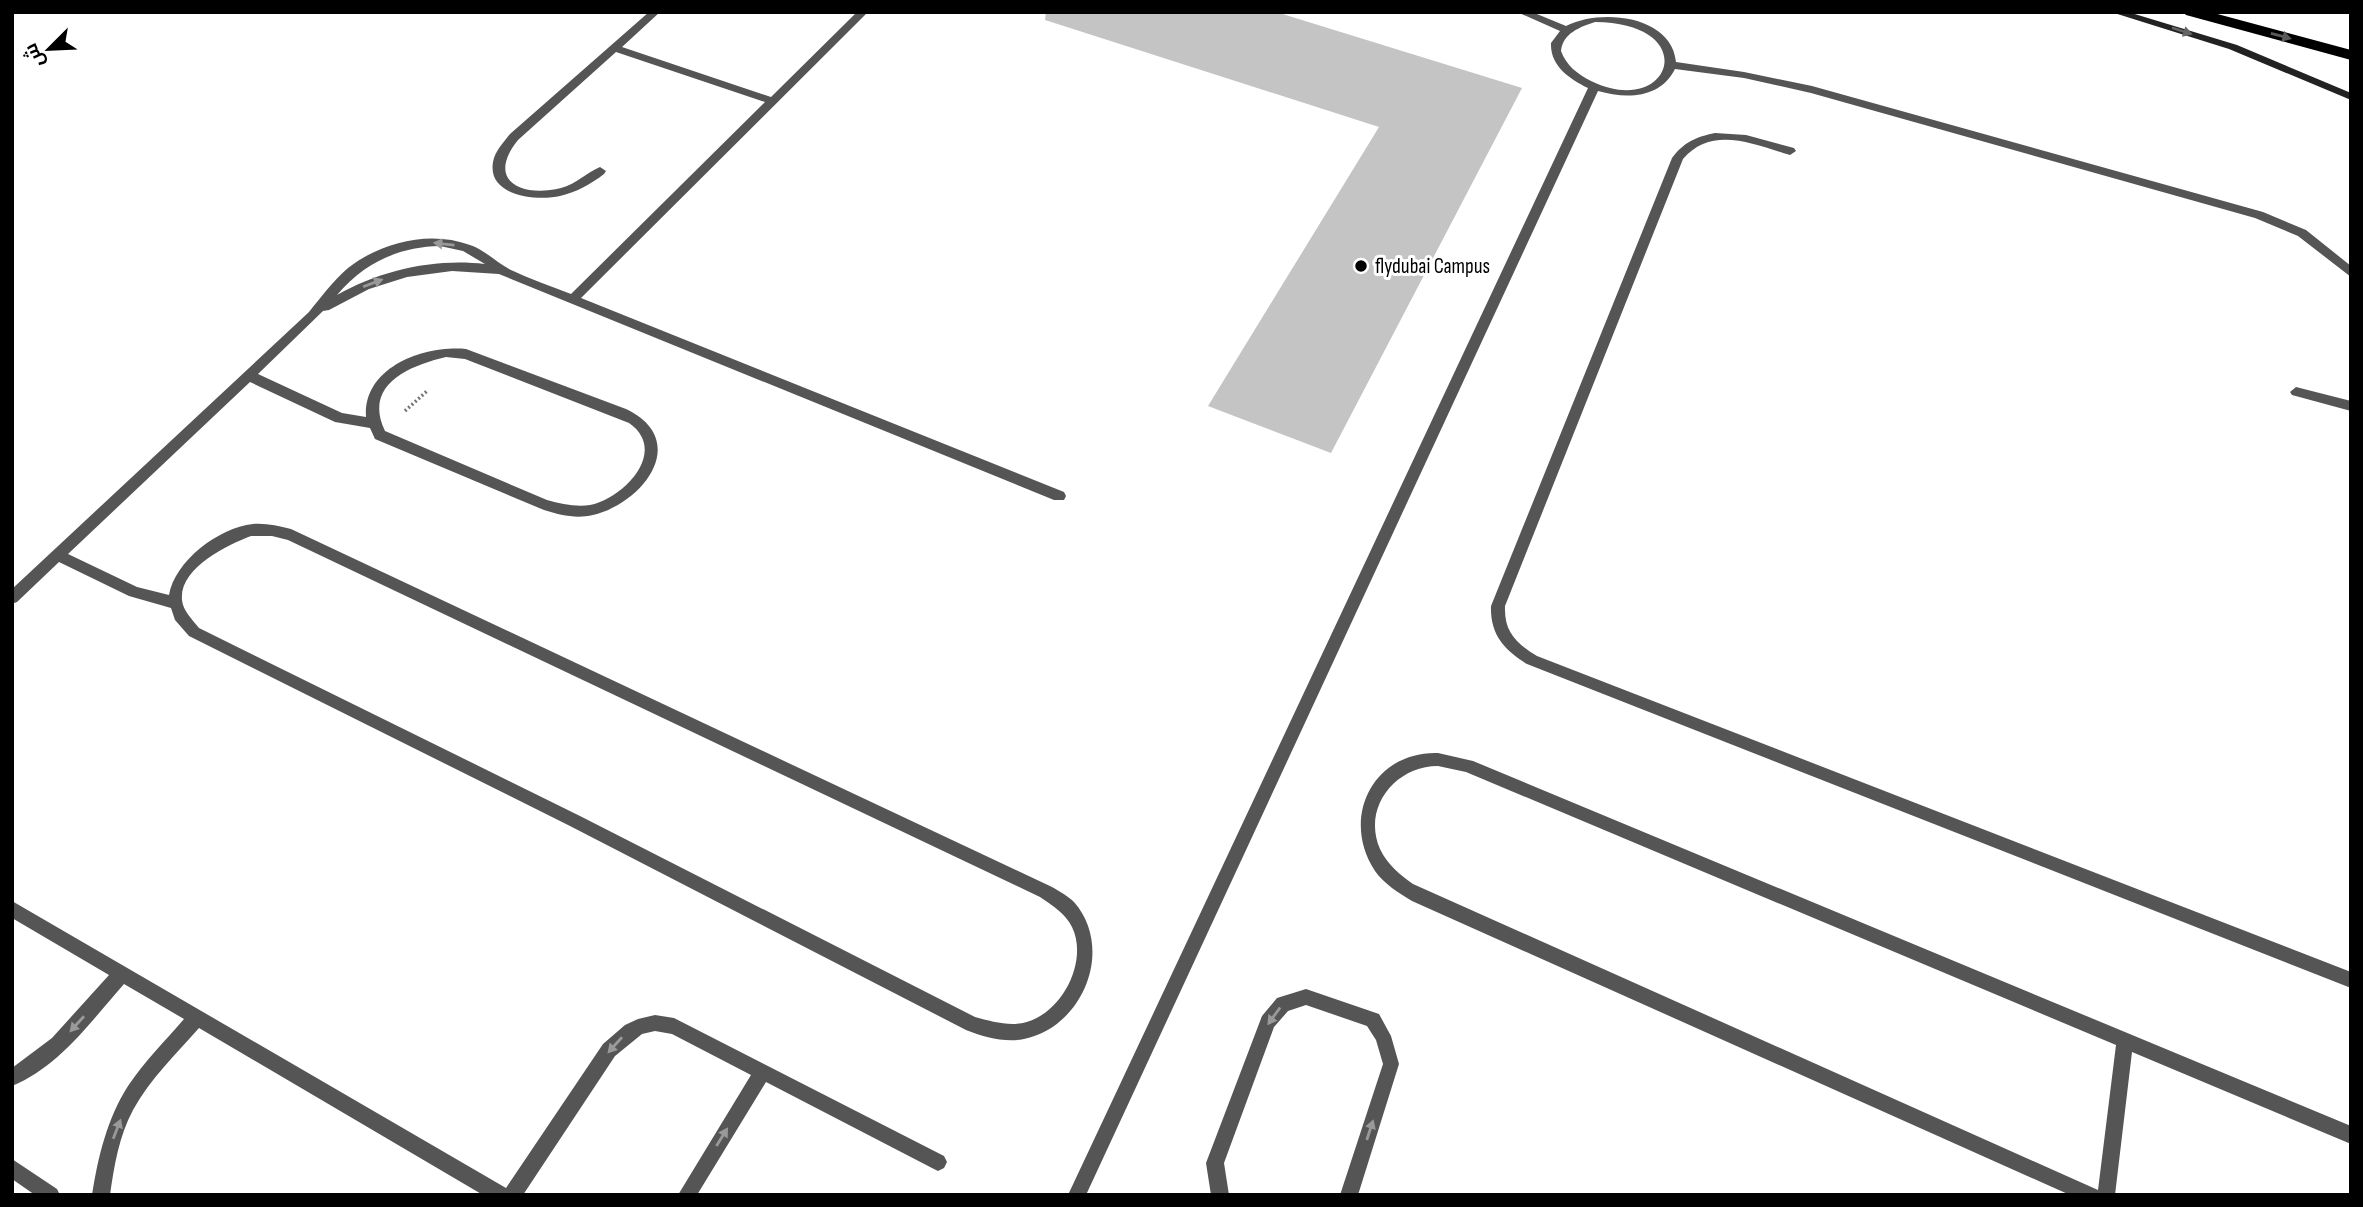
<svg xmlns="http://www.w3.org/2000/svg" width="2363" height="1207" font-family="'Sofia Sans Condensed',Cairo,sans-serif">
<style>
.building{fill:#c4c4c4}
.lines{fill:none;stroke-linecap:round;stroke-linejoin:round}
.path{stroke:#777;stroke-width:3.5;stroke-dasharray:2 2.5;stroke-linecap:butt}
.lane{fill:#555;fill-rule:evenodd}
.secondary{fill:#222;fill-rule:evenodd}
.highway{fill:#000;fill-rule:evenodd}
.oneway{fill:#646464}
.oneway2{fill:#595959}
.oneway3{fill:#999}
.poi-dot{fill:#000;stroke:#fff;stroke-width:2.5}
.labels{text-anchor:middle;stroke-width:6;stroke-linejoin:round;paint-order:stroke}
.poi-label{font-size:21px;fill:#000;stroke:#fff;text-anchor:start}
</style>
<rect width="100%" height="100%" fill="#fff"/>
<polygon class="building" points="1046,12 1276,12 1522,88 1331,453 1208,406 1379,127 1045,20"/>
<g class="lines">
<polyline class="path" points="405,411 427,391"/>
<g class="lane">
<path d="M649,12H660L622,47L771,97L857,12H868L581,298L1064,492L1066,496L1064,500H1054L499,274L452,271L407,277L369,289L329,310L323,311L258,374L342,413L366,417C363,367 424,345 466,349L626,409C691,440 644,503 593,515C576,519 560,515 544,510L375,439L370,428L335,422L250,382L68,554L137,587L169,595C175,561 218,528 253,524C266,523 278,526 291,529L1052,887C1059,891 1068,896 1074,902C1115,949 1083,1027 1024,1039C1005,1043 984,1037 966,1030L570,826L189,636L175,620L171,608L129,596L59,562L17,602L12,604V589L309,312C321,297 333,281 348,268C381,242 430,230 470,245C485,250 497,263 511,270C530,279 551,286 571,294L765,102L616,52L518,140C485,181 522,198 561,188C576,184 586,173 600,167L606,171L604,174C591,184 577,192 560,196C538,201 487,197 493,162C495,151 503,143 510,134ZM440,246L463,251L485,264C435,258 381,270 337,295C364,263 398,247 440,246ZM446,357L465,359L629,423C669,451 624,498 590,505C576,507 561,504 547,500L385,431C363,385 408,366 446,357ZM251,536H272L288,540L1040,897C1053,906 1065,913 1072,927C1089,962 1061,1015 1023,1023C1007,1026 990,1021 975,1017L580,816L199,628C192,619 183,611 182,600C179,568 227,545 251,536Z"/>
<path d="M1517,12H1532L1566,26C1600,8 1672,15 1676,62L1744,72L1812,86L2263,212L2306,230L2351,266V277L2298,236L2255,218L1811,93L1744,78L1675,69C1660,99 1626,99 1598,91L1086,1195H1068L1588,88C1570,79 1550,66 1551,43L1560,31ZM1595,22C1704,23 1671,120 1591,81C1577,74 1566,65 1561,51C1563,33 1580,27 1595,22Z"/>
<path d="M1715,133L1746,135L1794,148L1796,151L1790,155C1753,144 1712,125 1683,159L1505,606C1504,632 1516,643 1537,656L2351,972V988L1527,664C1504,650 1490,634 1491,606L1672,158C1684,142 1696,137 1715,133Z"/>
<polygon points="2296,387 2351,401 2351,411 2292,395 2290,392"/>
<path d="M1438,753L1473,761L2351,1126V1144L2132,1052L2115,1195H2070L1412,901C1399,893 1384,884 1375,871C1340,818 1373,751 1438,753ZM1438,766L1466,772L2116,1045L2098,1190L1413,884C1400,875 1387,864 1380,849C1362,808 1395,766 1438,766Z"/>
<path d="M12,901L506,1188L603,1044L625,1025L638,1019L655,1015L674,1018L944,1156L947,1162L944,1168L938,1171L932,1168L766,1082L697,1195H678L751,1075L672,1034L655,1031L642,1034L615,1056L523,1195H483L199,1028C176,1054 150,1079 133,1110C119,1136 114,1166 110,1195H92C98,1157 107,1119 128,1086C144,1062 165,1041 184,1019L124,984C92,1020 59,1067 12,1086V1068L52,1038L109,975L12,918Z"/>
<polygon points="1306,989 1379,1014 1391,1036 1399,1064 1358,1195 1340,1195 1383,1064 1376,1040 1367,1026 1306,1005 1288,1011 1274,1027 1224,1163 1229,1195 1211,1195 1206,1163 1262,1016 1277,998"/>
<polygon points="12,1159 57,1189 60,1195 35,1195 12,1179"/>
</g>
<polygon class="secondary" points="2111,12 2128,12 2237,45 2351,93 2351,100 2229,49"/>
<polygon class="highway" points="2183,12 2210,12 2351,50 2351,60 2186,15"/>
</g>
<defs><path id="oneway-solid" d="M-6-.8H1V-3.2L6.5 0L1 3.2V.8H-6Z" transform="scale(1.75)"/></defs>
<use class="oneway" href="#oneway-solid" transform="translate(2182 31) rotate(18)"/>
<use class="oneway2" href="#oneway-solid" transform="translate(2281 36) rotate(15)"/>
<g class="oneway3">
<use href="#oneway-solid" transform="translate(444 244) rotate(-174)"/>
<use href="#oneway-solid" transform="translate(373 283) rotate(-21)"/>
<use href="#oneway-solid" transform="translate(1274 1016) rotate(126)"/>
<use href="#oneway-solid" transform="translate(77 1024) rotate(132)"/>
<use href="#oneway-solid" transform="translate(615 1045) rotate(132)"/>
<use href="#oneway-solid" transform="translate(117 1129) rotate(-69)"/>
<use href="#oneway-solid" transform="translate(1370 1130) rotate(-72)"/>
<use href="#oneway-solid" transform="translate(722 1137) rotate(-58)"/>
</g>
<circle class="poi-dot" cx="1361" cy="266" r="7"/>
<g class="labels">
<g class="poi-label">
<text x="1375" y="273">flydubai Campus</text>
</g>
</g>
<rect width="2363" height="1207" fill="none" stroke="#000000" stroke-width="28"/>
<g transform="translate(49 49) rotate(246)" stroke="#ffffff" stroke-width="5" paint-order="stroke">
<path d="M0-5L12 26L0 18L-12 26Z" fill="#000000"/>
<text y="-10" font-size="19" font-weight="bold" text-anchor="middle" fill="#000000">ش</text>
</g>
</svg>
